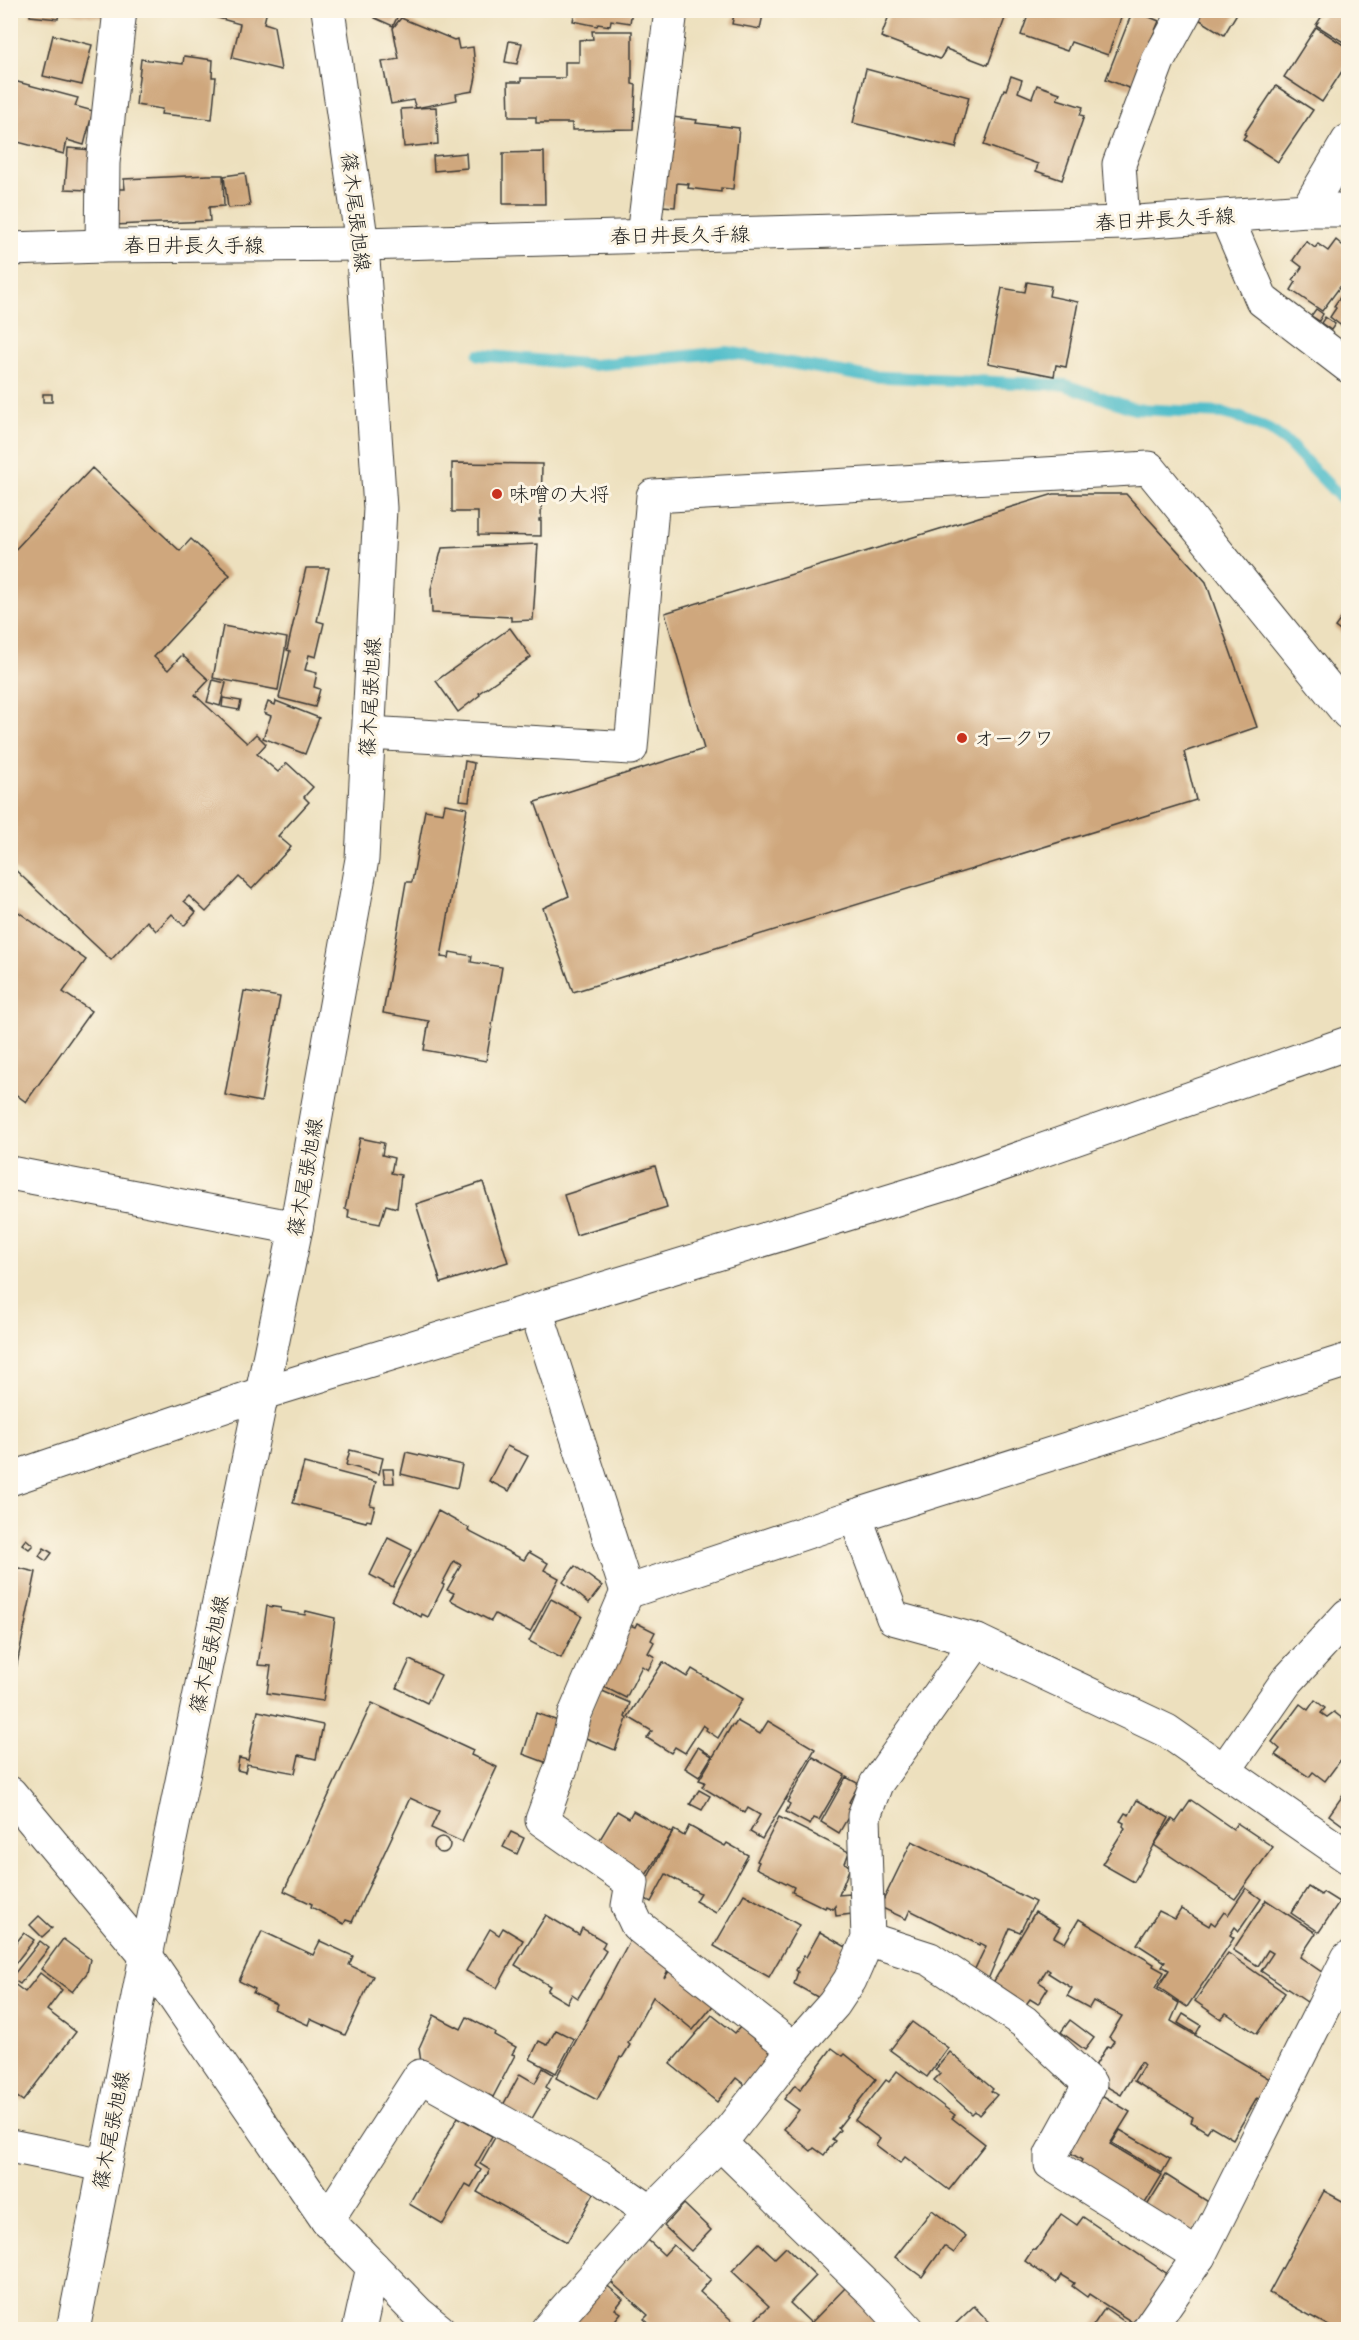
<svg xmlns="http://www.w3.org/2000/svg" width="1359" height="2340" font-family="'Architects Daughter','Klee One',sans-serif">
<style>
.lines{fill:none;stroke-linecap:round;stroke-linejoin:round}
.stream{stroke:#51beca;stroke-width:12}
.building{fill:#cfa77d}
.minor-casing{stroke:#3b3934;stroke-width:35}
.tertiary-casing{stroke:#3b3934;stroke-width:35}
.secondary-casing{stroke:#3b3934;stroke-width:35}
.primary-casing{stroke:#3b3934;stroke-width:35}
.minor{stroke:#fff;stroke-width:33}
.tertiary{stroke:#fff;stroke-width:33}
.secondary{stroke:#fff;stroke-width:33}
.primary{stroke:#fff;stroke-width:33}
.poi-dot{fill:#c8321e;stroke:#fcf5e5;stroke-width:2}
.labels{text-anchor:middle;stroke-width:6;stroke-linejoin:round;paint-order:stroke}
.street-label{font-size:20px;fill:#1c1c1c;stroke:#fcf5e5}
.poi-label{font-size:20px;fill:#1c1c1c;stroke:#fcf5e5;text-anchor:start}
</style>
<rect width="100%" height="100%" fill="#fcf5e5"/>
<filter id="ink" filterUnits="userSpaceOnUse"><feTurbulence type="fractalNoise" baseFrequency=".0167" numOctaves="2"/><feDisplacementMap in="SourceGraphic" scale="12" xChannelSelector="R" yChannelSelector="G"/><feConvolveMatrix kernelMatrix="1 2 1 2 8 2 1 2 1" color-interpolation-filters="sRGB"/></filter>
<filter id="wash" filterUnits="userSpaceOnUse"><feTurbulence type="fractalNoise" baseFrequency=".008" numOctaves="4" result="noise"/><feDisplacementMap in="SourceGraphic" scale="24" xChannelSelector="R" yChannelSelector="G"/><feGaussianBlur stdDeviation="1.35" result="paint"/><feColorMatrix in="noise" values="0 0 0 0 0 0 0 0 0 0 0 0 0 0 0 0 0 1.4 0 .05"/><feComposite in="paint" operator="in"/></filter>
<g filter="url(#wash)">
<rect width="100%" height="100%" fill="#ede0be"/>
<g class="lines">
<polyline class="stream" points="479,355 594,365 727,352 864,376 1065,385 1135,409 1222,413 1242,418 1271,431 1288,443 1348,505"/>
</g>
<g id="blocks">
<g class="building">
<polygon points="30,10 105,10 104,18 59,12 58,19 30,16"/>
<polygon points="189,10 267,10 264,23 274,26 281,70 232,58 240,24"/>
<polygon points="372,10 393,10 399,13 393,26 375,18"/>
<polygon points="575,10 632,10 630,23 611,20 610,26 598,24 597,26 573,21"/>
<polygon points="735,10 764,10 760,29 732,24"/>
<polygon points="891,10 1008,10 988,65 946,49 940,59 881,37"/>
<polygon points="1030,10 1118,10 1123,12 1108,55 1071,42 1067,51 1021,35"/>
<polygon points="1133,10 1159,21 1131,89 1106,79"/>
<polygon points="1202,10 1239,10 1224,35 1197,18"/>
<polygon points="1305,10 1320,10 1316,17"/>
<polygon points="1326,10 1348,10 1348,45 1316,25"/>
<polygon points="401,18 454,40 457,39 459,49 473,47 476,77 473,91 456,94 457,100 416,108 413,100 391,104 382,62 399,59 393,28"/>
<polygon points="1316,27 1348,48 1348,62 1322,102 1284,77"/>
<polygon points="592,31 632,31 632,84 636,85 634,129 572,130 572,123 536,123 536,117 509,117 508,82 521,82 521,78 565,78 565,62 579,62 579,40 593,39"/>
<polygon points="53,35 92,45 82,85 43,76"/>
<polygon points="509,41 522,43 517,64 505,62"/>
<polygon points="184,56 213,60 212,77 216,77 212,119 161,114 162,109 136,105 141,59 183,64"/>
<polygon points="866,69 969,97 956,148 853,123"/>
<polygon points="1011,76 1022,80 1018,92 1032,98 1037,85 1060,93 1057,99 1083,107 1080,115 1084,116 1062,180 1036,171 1038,164 984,145 1004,89 1006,90"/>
<polygon points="10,80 78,98 75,106 93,111 84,145 67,140 64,154 10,140"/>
<polygon points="1276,86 1313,110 1278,162 1243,139 1246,135 1244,134"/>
<polygon points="436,107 438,144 404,147 401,109"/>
<polygon points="672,117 697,120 696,123 739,128 733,189 721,188 721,192 688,188 689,184 677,183 675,207 662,206"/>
<polygon points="68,148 92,150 89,190 65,189"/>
<polygon points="544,152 545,204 503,204 503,153"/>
<polygon points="466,153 467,168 434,171 433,156"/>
<polygon points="245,173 250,206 228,208 224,176"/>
<polygon points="208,175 223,175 224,206 209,207 210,221 113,225 112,189 125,189 124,179"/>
<polygon points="1336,240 1347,249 1348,246 1348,276 1322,311 1291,290 1296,282 1293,280 1302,267 1293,260 1306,241 1315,248 1318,244 1328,251"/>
<polygon points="1027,282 1051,286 1049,296 1078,302 1066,367 1056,365 1054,376 988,363 1002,288 1025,292"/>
<polygon points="1348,286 1348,331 1330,317 1336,308 1334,306"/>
<polygon points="1316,309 1323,314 1319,321 1311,316"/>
<polygon points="1325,317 1335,324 1331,330 1321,323"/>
<rect x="43" y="394" width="9" height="8"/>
<polygon points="452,463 542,464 541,519 539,519 539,521 541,521 541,536 478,535 478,512 452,512"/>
<polygon points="92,468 180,551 191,539 230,575 154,657 168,670 182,655 209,680 195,695 247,743 256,734 266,744 257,754 278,772 287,763 313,787 304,797 309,802 278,836 291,847 252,889 239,877 206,912 189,896 184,901 196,912 184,926 172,914 156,931 147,921 111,960 10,865 10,555"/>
<polygon points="1054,494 1126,494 1206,582 1257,727 1184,752 1196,800 573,992 543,908 569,896 535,802 704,749 665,613"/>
<polygon points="538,544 533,620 511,621 511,617 432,613 431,589 442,548"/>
<polygon points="306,568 329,568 317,621 324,623 316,657 309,655 305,670 317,673 314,687 320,689 315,707 279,698 290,651 287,650"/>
<polygon points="1348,609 1348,637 1335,627"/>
<polygon points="223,626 287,638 278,690 213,678"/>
<polygon points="510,628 531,657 479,693 480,695 458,712 436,681"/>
<polygon points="213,680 226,683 220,706 207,702"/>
<polygon points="223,698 241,701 239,710 222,707"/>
<polygon points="276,701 319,718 305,754 263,738 271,716 264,713 268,702 275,705"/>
<polygon points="465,761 474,763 469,801 460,800"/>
<polygon points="445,804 467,808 441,957 449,958 450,952 472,956 471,962 502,967 486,1061 424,1050 429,1021 383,1013 406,882 412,882 425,810 443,813"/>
<polygon points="10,906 86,960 63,992 91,1011 26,1102 10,1090"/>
<polygon points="244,991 280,997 261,1102 225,1095"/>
<polygon points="360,1138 384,1143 382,1155 394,1158 391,1173 401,1175 397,1208 386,1205 380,1224 348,1218 349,1210 345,1209"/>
<polygon points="655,1166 667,1207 576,1235 564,1195"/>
<polygon points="483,1182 508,1262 441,1283 416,1204"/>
<polygon points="507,1446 528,1456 509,1491 489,1481"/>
<polygon points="350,1450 383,1458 379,1474 346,1465"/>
<polygon points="406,1452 462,1465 457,1488 401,1474"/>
<polygon points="304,1463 376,1482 370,1505 375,1506 371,1521 367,1520 366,1522 293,1503"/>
<polygon points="383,1469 393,1469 394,1483 385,1483"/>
<polygon points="438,1511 469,1528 468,1531 524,1560 529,1552 548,1563 544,1570 559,1578 530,1632 495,1614 491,1621 450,1600 454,1593 447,1590 461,1565 454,1561 442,1584 444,1585 428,1617 422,1614 421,1617 392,1601"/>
<polygon points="388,1538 412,1550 393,1587 370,1575"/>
<polygon points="26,1539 33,1545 29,1549 22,1544"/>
<polygon points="44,1548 52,1553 46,1561 39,1556"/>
<polygon points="10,1566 36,1572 12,1688 10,1688"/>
<polygon points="575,1566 602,1586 589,1603 563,1582"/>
<polygon points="551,1599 582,1616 561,1658 529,1641"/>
<polygon points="267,1606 281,1608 281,1611 305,1615 306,1611 335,1618 323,1701 267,1693 271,1666 258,1665"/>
<polygon points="637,1623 655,1632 651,1640 654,1642 648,1653 655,1657 648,1670 642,1666 626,1698 600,1685 630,1625 635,1627"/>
<polygon points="410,1660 441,1675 427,1703 397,1688"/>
<polygon points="663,1662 687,1677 692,1669 742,1699 718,1738 706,1730 707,1728 703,1725 685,1753 675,1747 671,1753 647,1738 652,1731 628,1717"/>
<polygon points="600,1690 630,1703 625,1717 627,1719 615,1750 581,1736"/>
<polygon points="1315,1700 1325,1708 1321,1713 1327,1717 1334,1712 1348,1723 1348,1733 1346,1736 1348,1737 1348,1750 1325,1781 1313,1772 1309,1777 1275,1755 1280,1749 1272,1742 1300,1704 1308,1710"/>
<polygon points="372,1703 473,1750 471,1755 497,1767 462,1842 431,1828 439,1811 410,1798 352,1922 346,1920 344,1924 311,1907 312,1904 284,1891"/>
<polygon points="258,1711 323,1725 316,1759 299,1755 295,1773 247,1764 245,1772 237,1770 239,1758 248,1760"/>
<polygon points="536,1713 566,1724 550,1764 523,1754"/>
<polygon points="737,1721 760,1734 768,1721 815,1749 762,1839 750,1832 760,1815 748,1808 745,1813 702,1787 705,1782 699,1780 732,1725 734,1726"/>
<polygon points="698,1747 712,1756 699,1777 685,1768"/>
<polygon points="813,1757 845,1775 819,1820 814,1818 810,1825 786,1812 790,1804 787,1802"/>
<polygon points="846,1777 859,1784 849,1802 855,1805 839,1833 821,1822"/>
<polygon points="1348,1788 1348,1829 1329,1815"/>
<polygon points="699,1790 710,1796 702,1810 690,1804"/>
<polygon points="1137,1800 1169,1818 1134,1882 1102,1864 1125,1828 1123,1826 1124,1823 1120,1821 1125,1813 1129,1815"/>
<polygon points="1191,1800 1233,1829 1237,1823 1273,1847 1235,1899 1154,1845 1172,1819 1176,1822"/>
<polygon points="617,1811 629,1818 633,1811 672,1833 643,1880 594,1849"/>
<polygon points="779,1817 849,1852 845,1863 850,1867 839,1895 850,1894 852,1914 836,1916 835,1906 833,1909 826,1906 825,1908 792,1892 794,1887 756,1868 759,1862 757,1861"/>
<polygon points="689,1826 725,1846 727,1843 748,1855 716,1913 695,1901 700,1893 666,1874 651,1902 638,1895 674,1830 684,1836"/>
<polygon points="511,1832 524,1838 517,1854 503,1847"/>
<circle cx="442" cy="1845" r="8"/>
<polygon points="912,1841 1035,1902 1020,1932 1010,1928 986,1984 971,1977 986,1946 980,1943 979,1945 910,1910 906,1919 880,1907"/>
<polygon points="1308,1887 1321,1895 1323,1892 1339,1902 1319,1932 1291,1913"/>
<polygon points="1246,1888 1261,1899 1239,1931 1235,1927 1230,1935 1234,1938 1187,2007 1158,1987 1169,1970 1162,1966 1165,1962 1137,1944 1159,1911 1175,1919 1181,1909 1209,1926 1211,1922 1215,1925 1224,1912 1228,1915"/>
<polygon points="744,1894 799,1925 769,1977 714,1946"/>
<polygon points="1266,1900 1316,1933 1300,1957 1326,1975 1307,2002 1261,1971 1273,1953 1268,1950 1258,1966 1233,1950"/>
<polygon points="1035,1912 1060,1927 1054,1937 1065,1943 1079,1919 1154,1964 1153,1966 1164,1972 1155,1988 1179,2003 1171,2021 1270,2079 1260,2100 1257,2098 1233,2139 1211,2126 1207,2132 1191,2122 1193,2117 1134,2081 1144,2065 1141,2062 1121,2095 1102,2084 1092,2071 1107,2046 1110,2047 1114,2041 1109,2037 1122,2016 1093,2001 1089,2008 1067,1996 1072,1988 1048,1973 1050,1971 1047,1969 1039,1982 1048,1988 1038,2004 1030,1999 1025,2006 991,1986"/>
<polygon points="546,1915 579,1935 582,1928 605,1942 602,1948 606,1951 578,1998 572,1994 567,2003 547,1991 550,1986 515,1965"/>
<polygon points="39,1916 52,1928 42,1937 30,1925"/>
<polygon points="503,1928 523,1940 497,1988 466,1971 490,1929 499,1935"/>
<polygon points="262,1931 313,1955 320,1941 353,1956 349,1965 373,1976 345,2035 310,2019 308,2025 274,2009 276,2004 253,1993 255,1989 239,1981"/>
<polygon points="820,1932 853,1951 821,1999 794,1984 798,1972 796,1970 804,1956 806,1957"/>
<polygon points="24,1933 34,1940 10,1970 10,1950"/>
<polygon points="63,1939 90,1959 87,1973 72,1992 41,1969"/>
<polygon points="630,1940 672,1962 664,1978 673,1966 716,2002 693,2030 653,1997 628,2043 630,2045 622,2058 620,2057 597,2100 556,2078"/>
<polygon points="40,1941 49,1948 20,1984 11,1978"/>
<polygon points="1228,1953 1285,1993 1257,2034 1226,2013 1221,2019 1195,2001"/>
<polygon points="40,1973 62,1990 47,2010 76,2032 23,2101 10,2092 10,1981 25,1992"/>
<polygon points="1183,2014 1201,2025 1196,2034 1178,2023"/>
<polygon points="434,2015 461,2029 467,2017 495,2032 494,2035 516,2047 512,2054 515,2055 493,2097 489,2095 487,2099 421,2062 419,2048"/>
<polygon points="712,2015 735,2033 741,2026 772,2052 745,2085 736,2078 717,2102 670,2064"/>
<polygon points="1070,2020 1094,2038 1085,2050 1061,2032"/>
<polygon points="912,2022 948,2048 927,2077 890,2050"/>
<polygon points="556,2030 574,2039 556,2073 530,2059 539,2041 547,2045"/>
<polygon points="832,2048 843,2056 845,2054 876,2079 838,2128 840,2130 832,2139 835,2141 824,2155 814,2148 811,2151 784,2129 799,2110 784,2099 795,2085 800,2090"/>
<polygon points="950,2052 993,2089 991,2091 997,2095 979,2115 975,2111 972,2114 934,2080 940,2074 935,2070"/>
<polygon points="543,2068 553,2074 546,2087 549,2089 530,2122 502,2107 520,2074 535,2083"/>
<polygon points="897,2071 955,2115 952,2118 985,2144 949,2190 905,2157 900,2163 876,2145 880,2139 855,2120 886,2080 889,2082"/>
<polygon points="1095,2091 1130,2112 1110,2144 1162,2175 1141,2210 1076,2171 1082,2160 1061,2147"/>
<polygon points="458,2117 492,2136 475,2166 481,2170 471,2187 466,2184 443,2224 409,2204"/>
<polygon points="1120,2130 1170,2159 1162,2173 1112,2143"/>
<polygon points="497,2134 596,2190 567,2242 477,2192 490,2170 480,2164"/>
<polygon points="1166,2175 1210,2203 1188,2239 1143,2212"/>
<polygon points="1324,2191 1348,2204 1348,2330 1336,2330 1269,2293"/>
<polygon points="684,2204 711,2230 691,2251 664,2226"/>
<polygon points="932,2210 966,2236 954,2253 944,2246 922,2277 895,2257"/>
<polygon points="1061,2214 1077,2225 1083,2217 1172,2277 1138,2326 1089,2294 1087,2297 1072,2286 1074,2283 1061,2275 1056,2283 1025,2261 1033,2249 1036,2250"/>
<polygon points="648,2240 664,2255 673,2245 711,2279 700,2292 738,2326 735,2330 656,2330 644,2319 648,2315 611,2282"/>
<polygon points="759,2243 775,2258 786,2247 816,2276 790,2303 811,2323 846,2287 881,2320 872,2330 765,2330 755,2320 769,2306 732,2271"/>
<polygon points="603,2282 623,2299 615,2309 621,2313 607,2330 558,2330"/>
<polygon points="974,2306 996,2330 949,2330"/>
<polygon points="1105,2308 1136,2330 1090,2330"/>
</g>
</g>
</g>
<g filter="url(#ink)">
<use href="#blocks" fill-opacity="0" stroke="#3b3934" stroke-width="1.5"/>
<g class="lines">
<g class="minor-casing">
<g id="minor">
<polyline points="1307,210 1348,141"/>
<polyline points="1226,216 1262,300 1348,366"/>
<polyline points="1123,223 1119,164 1158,61 1186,10"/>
<polyline points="643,236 671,10"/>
<polyline points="102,246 103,163 120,10"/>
<polyline points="368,733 631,748 653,496 1149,468 1348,713"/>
<polyline points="10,1173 296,1228"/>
<polyline points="536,1310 627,1592 855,1516 893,1618 977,1641 1167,1731 1348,1857"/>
<polyline points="855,1516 1348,1360"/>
<polyline points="627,1592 575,1714 562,1765 542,1820 632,1883 628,1906 637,1925 794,2049"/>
<polyline points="1224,1771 1286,1682 1348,1615"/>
<polyline points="10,1793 146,1956 327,2220 418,2313 439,2330"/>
<polyline points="868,1939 930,1959 1024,2022 1090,2084 1051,2155 1051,2164 1199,2256"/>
<polyline points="720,2143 875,2294 908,2330"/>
<polyline points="10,2146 104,2165"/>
<polyline points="327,2220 420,2076 599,2176 651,2212"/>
<polyline points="359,2330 373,2267"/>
<polyline points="547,2330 651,2212 720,2143 794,2049 834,2004 850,1980 868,1939 864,1816 876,1784 977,1641"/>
<polyline points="1148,2330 1199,2256 1348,1958"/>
</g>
</g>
<g class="tertiary-casing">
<polyline id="tertiary" points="10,1479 263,1393 952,1182 1348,1043"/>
</g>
<g class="secondary-casing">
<polyline id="secondary" points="73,2330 146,1956 296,1228 362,859 380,508 362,244 328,10"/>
</g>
<g class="primary-casing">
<polyline id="primary" points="10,249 102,246 362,244 1123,223 1307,210 1348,210"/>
</g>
<use href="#minor" class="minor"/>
<use href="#tertiary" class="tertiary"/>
<use href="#secondary" class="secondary"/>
<use href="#primary" class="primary"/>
</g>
</g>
<g class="poi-dot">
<circle cx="497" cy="494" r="6"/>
<circle cx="962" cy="738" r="6"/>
</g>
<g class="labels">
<g class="street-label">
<text transform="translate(356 212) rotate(83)" y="7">篠木尾張旭線</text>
<text transform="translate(1165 219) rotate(-3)" y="7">春日井長久手線</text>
<text transform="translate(680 235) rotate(-1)" y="7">春日井長久手線</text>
<text x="194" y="252">春日井長久手線</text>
<text transform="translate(370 697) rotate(-87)" y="7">篠木尾張旭線</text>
<text transform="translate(305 1177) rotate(-80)" y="7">篠木尾張旭線</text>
<text transform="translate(209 1654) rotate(-78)" y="7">篠木尾張旭線</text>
<text transform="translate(111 2130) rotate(-79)" y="7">篠木尾張旭線</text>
</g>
<g class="poi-label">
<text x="509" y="501">味噌の大将</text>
<text x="974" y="745">オークワ</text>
</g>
</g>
<rect width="1359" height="2340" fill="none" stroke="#fcf5e5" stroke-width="36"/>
</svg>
